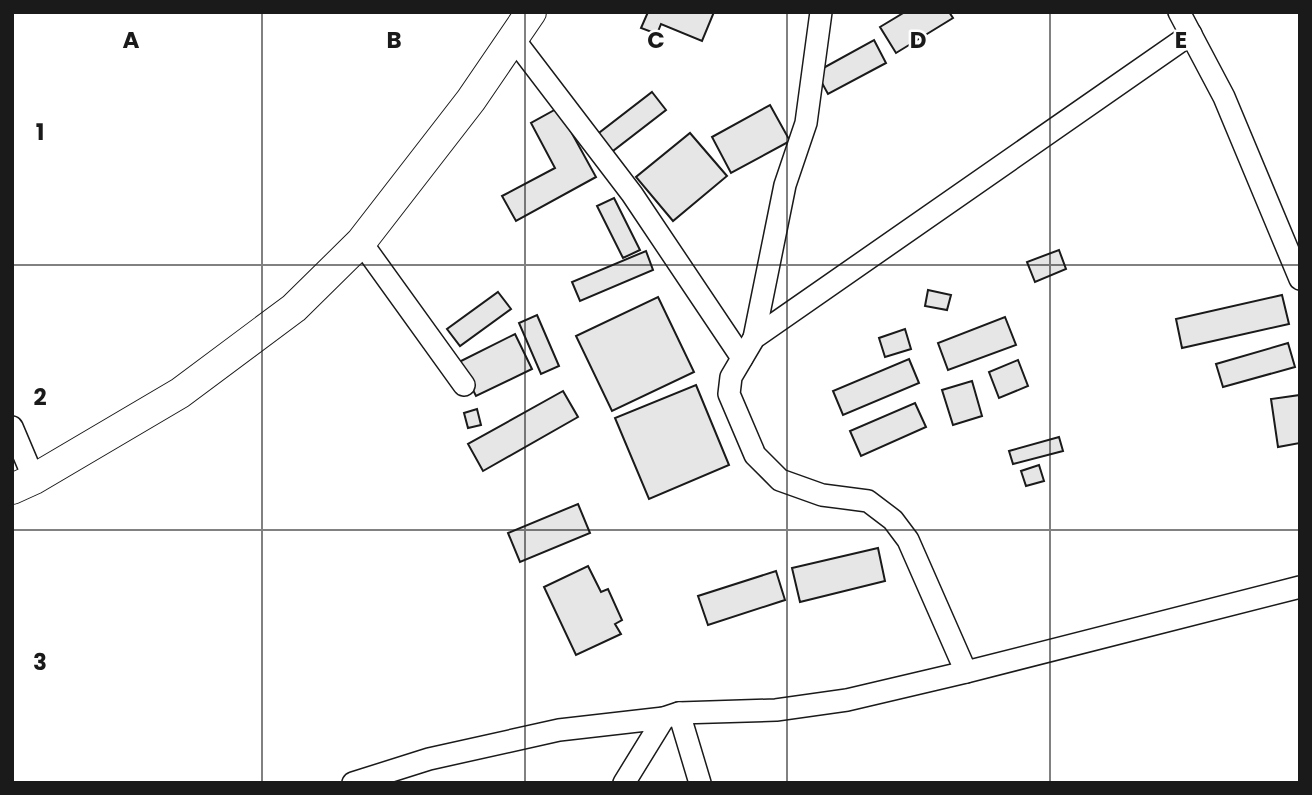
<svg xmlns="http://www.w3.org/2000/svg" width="1312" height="795" font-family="Poppins,sans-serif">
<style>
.building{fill:#e6e6e6;stroke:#1a1a1a;stroke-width:2}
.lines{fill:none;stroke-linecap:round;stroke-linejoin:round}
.street-casing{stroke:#1a1a1a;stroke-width:24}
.secondary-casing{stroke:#1a1a1a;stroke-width:32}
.street{stroke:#fff;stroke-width:21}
.secondary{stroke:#fff;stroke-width:30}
.grid{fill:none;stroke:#1a1a1a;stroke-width:2;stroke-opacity:0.55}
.grid-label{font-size:23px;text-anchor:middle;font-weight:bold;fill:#1a1a1a;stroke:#fff;stroke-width:5;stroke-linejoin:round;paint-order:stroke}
</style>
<rect width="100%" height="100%" fill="#fff"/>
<g class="building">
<polygon points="648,12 714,12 702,41 661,24 657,34 641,28"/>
<polygon points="905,12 949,12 953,18 896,53 880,27"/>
<polygon points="874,40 886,63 828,94 816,72"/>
<polygon points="652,92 666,110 609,154 595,136"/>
<polygon points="770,105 790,141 731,173 712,137"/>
<polygon points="558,108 596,177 516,221 502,196 555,168 531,123"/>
<polygon points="690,133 727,176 673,221 636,177"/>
<polygon points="614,198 640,250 623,258 597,206"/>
<polygon points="1059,250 1066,269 1035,282 1027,262"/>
<polygon points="646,251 653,270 580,301 572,282"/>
<polygon points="928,290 951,295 947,310 925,306"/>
<polygon points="498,292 511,309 460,346 447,329"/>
<polygon points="1282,295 1289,324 1182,348 1176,319"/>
<polygon points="658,297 694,372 612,411 576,336"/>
<polygon points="537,315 559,366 541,374 519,323"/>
<polygon points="1005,317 1016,345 948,370 938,343"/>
<polygon points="905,329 911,349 885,357 879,338"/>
<polygon points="515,334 532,369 476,396 459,362"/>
<polygon points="1288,343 1295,367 1223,387 1216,364"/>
<polygon points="909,359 919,383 843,415 833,391"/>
<polygon points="1018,360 1028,386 999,398 989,372"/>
<polygon points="972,381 982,416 953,425 942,390"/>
<polygon points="696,385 729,465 649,499 615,418"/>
<polygon points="563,391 578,417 483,471 468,444"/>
<polygon points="1300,395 1300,443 1278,447 1271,399"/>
<polygon points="915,403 926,427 861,456 850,431"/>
<polygon points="477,409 481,425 468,428 464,413"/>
<polygon points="1059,437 1063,451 1013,464 1009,451"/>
<polygon points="1039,465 1044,481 1026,486 1021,471"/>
<polygon points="578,504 590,533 520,562 508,533"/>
<polygon points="878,548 885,581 800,602 792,568"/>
<polygon points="588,566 601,592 608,589 622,620 615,624 621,634 576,655 544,587"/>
<polygon points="776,571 785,600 708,625 698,596"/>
</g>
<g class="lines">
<g class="street-casing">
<g id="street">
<polyline points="1179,12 1224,97 1300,279"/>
<polyline points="513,38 632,194 742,358"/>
<polyline points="361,242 464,385"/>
<polyline points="754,338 785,185 806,123 821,12"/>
<polyline points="12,427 34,479"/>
<polyline points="966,672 908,540 893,520 868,501 822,495 780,480 755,455 729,394 731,377 754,338 1191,34"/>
<polyline points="679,713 700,783"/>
<polyline points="353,783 429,759 559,730 664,718 679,713 776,710 847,700 966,672 1300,587"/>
<polyline points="624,783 664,718"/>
</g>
</g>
<g class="secondary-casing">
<polyline id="secondary" points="12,489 34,479 180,393 294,308 361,242 471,100 531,12"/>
</g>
<use href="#street" class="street"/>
<use href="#secondary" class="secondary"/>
</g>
<path class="grid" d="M262,12V783M525,12V783M787,12V783M1050,12V783M12,265H1300M12,530H1300"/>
<g class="grid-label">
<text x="131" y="48">A</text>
<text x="394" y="48">B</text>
<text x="656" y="48">C</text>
<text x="918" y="48">D</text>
<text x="1181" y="48">E</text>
<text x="40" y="140">1</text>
<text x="40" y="405">2</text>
<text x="40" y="670">3</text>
</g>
<rect width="1312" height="795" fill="none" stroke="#1a1a1a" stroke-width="28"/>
</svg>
